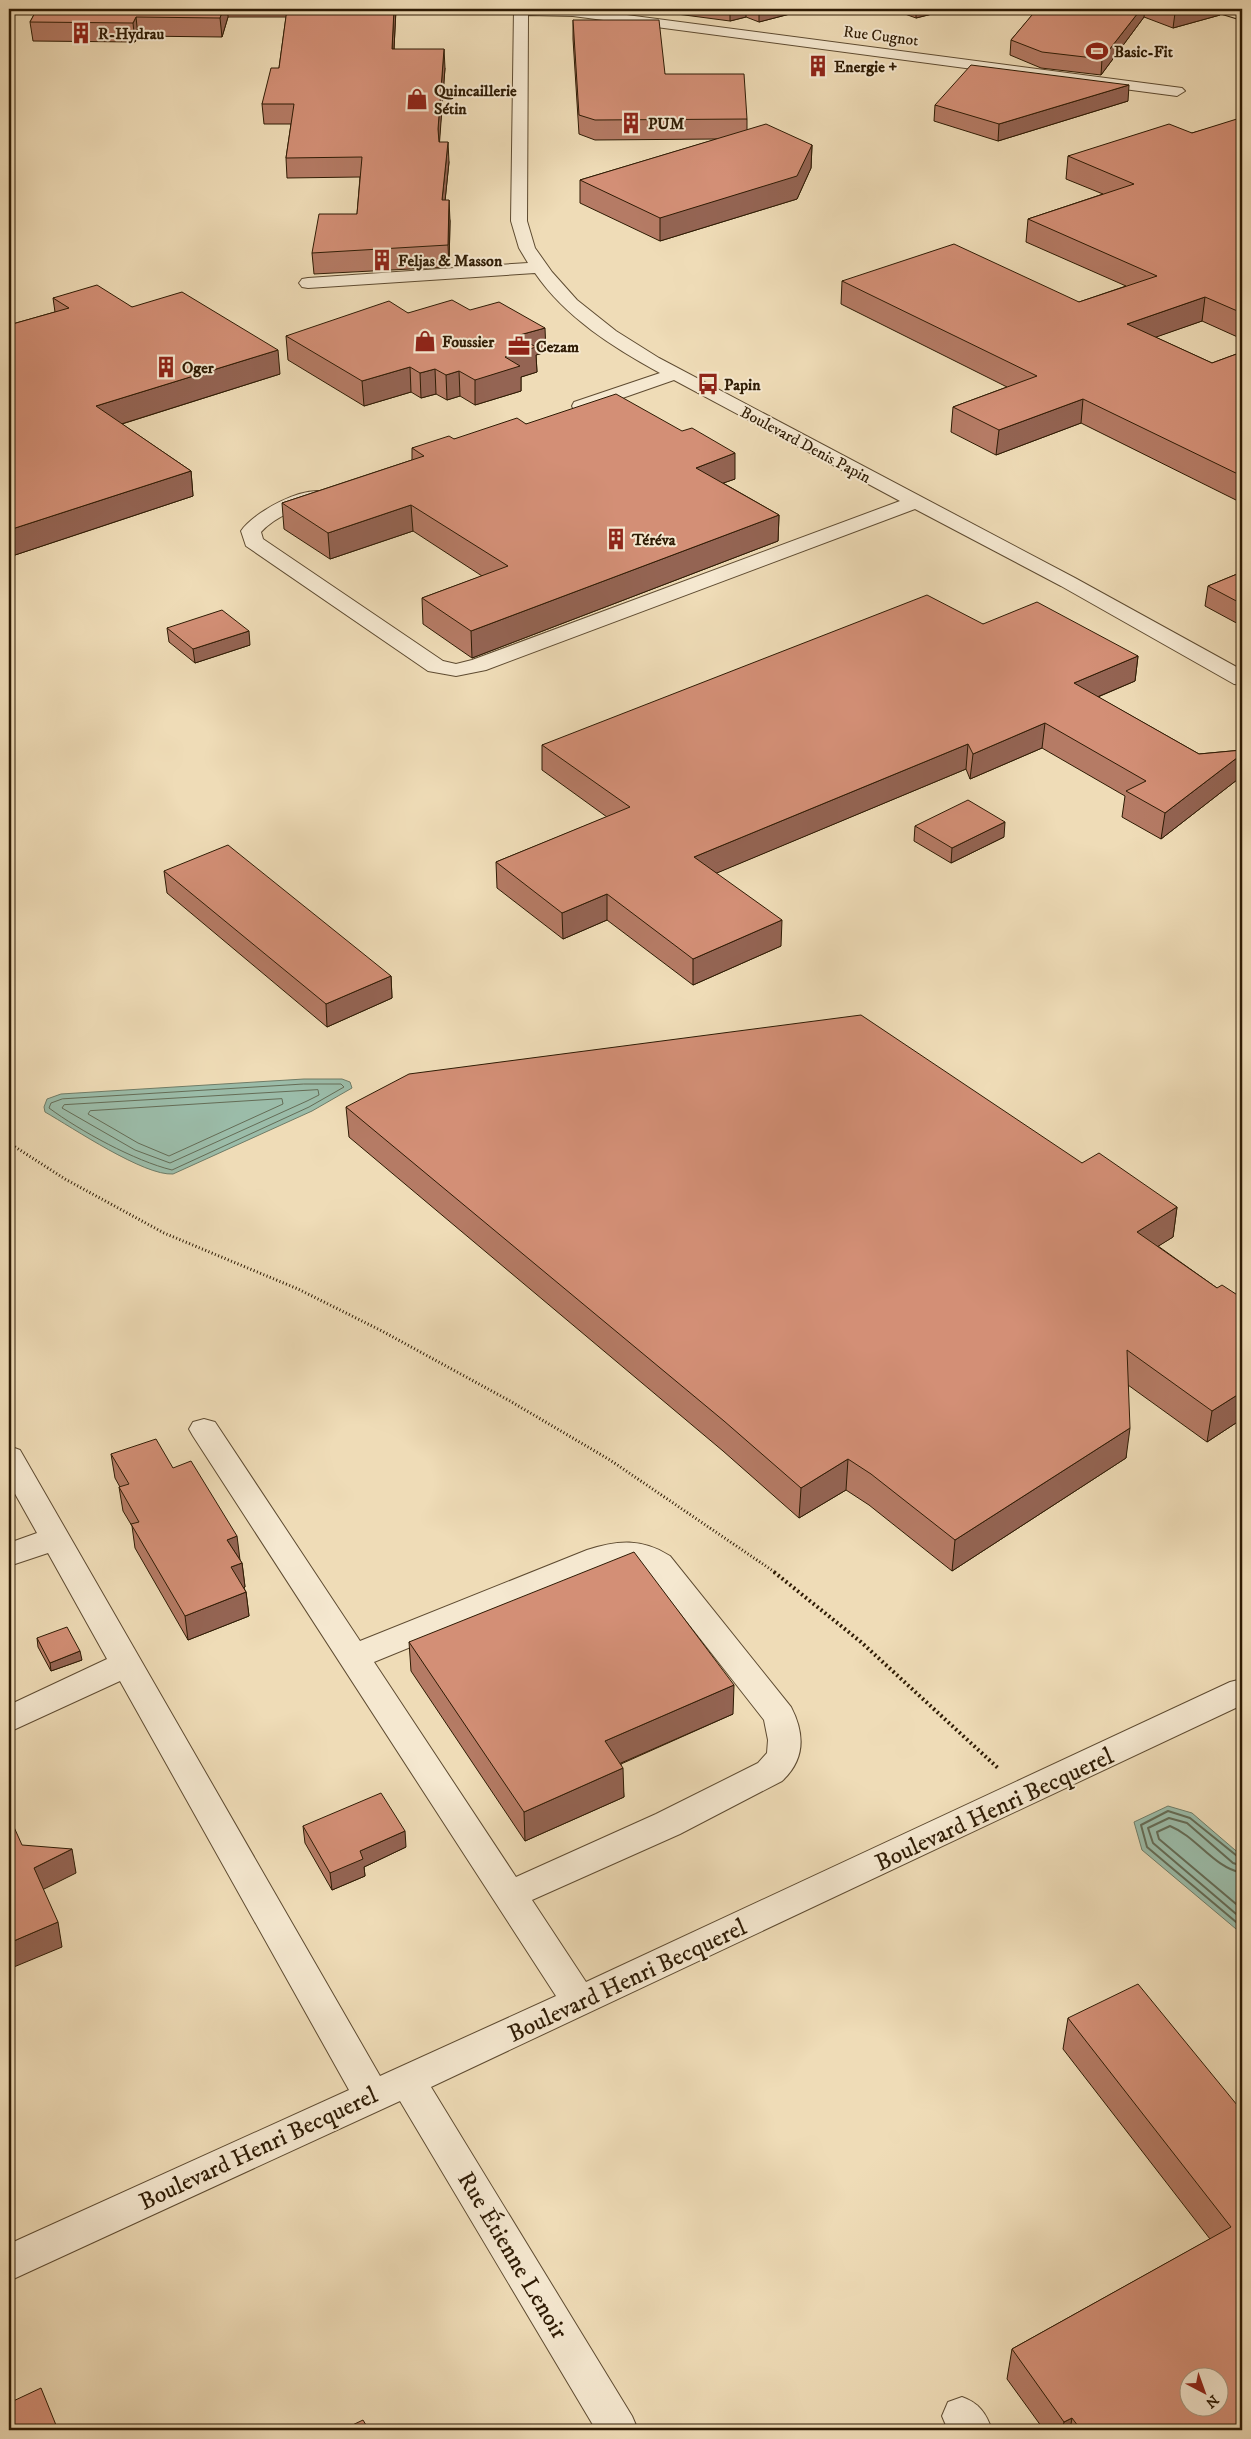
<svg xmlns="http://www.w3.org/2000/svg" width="1251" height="2439" font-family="'IM FELL DW Pica',serif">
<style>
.water{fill:#9bbca9;stroke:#6f7c67}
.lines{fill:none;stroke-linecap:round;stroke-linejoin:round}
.shore-far1{stroke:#646c56;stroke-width:1}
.shore{stroke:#646c56;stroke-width:2}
.minor-casing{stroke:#5e4b31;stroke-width:2}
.major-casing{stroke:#2e1b04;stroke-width:2}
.path-far1{stroke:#2e1b04;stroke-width:3;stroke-dasharray:1 2.5;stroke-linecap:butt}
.path{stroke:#2e1b04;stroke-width:4;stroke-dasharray:2 3;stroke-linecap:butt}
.minor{fill:#f5e8d0;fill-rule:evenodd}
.major{fill:#efdcb7;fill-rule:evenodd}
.wall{fill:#b57b65;stroke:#2e1b04}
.shaded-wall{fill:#946453;stroke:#2e1b04}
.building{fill:#d38f76;stroke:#2e1b04;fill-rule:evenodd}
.labels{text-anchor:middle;stroke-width:4;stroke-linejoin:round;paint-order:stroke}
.far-poi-label{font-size:16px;font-weight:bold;fill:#2e1b04;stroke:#f5e8d0;text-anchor:start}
.far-street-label{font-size:16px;fill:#2e1b04;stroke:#f5e8d0}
.near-street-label{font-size:24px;fill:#2e1b04;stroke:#f5e8d0}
</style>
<rect width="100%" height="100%" fill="#efdcb7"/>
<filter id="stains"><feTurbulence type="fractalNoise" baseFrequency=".004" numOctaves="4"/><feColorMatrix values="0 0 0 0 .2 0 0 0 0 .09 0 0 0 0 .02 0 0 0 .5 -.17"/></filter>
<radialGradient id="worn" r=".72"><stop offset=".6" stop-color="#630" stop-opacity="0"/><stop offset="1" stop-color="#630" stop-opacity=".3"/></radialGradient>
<g class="water">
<path d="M304,1079H342L350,1082L352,1088L312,1111L173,1174C144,1176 73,1128 45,1112L44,1107L47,1099L61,1094Z"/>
<polygon points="1168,1806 1192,1813 1242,1856 1242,1934 1142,1850 1134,1822"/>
</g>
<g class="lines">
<g class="shore-far1">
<path d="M304,1084H341L344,1087L309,1107L172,1170C135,1161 80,1131 49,1108L51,1103L62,1099Z"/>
<polygon points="318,1090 319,1095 307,1101 170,1163 135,1150 62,1108 64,1105"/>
<polygon points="282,1099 283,1104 169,1156 138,1143 88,1114 90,1111"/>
</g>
<g class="shore">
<polyline points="1242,1860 1190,1818 1168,1811 1141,1825 1147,1847 1242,1927"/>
<polyline points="1242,1866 1233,1863 1187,1823 1169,1818 1148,1828 1153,1843 1242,1919"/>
<path d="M1242,1873C1213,1867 1197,1837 1170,1826L1157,1832L1159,1839L1242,1909"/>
</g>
<g class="minor-casing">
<g id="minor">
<path d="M514,9H581L1182,88L1185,91L1177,96L573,16L528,15L527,221L535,248L552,272L577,300L616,331L659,358L1075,578L1242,670V685L1234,684L1061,586L915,509L486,670L456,676L428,671L246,546L241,531C254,512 302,486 325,492L328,496L325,500C302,507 278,514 261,532L263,539L443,661L456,664L472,660L900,501L674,380L588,410H574L572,406L574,402L660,373C614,348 565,317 535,273L308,288L302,287L299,283L302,279L308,278L528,263L519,248L511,221Z"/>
<path d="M204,1419L215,1422L360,1641L587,1550C617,1540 642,1538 670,1556L791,1707C805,1734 805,1760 782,1781L680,1834L532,1900L586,1982L1230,1682L1242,1679V1705L431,2087L632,2416L638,2430H596L400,2101L9,2281V2244L349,2090L120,1681L9,1732V1705L107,1659L48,1553L9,1566V1543L37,1533L9,1483V1446L20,1450L380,2076L556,1996L193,1436L189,1429L193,1422ZM622,1564L635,1565L648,1572L764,1720L768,1740L767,1753L758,1763L656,1814L516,1877L374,1662L609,1566Z"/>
<path d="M962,2397C979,2403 986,2413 992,2430H948L942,2416L948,2402Z"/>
</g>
</g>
<g class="major-casing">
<polygon id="major" points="1214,9 1234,9 1242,11 1242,20 1216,12"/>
</g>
<polyline class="path-far1" points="9,1143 65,1179 164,1233 298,1289 382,1331 510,1401 610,1460 776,1573"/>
<polyline class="path" points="774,1572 861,1642 998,1768"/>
<use href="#minor" class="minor"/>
<use href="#major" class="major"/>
</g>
<g class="wall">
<polygon points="37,9 449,9 396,9 394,49 445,68 439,142 449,162 445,200 450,221 449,267 314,274 312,253 357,214 360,177 287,178 286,158 291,124 264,124 262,104 279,68 286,17 228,17 222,37 138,36 135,42 33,41 30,22"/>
<polygon points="639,9 809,9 759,22 746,17 730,21"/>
<polygon points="891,9 952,9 916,18"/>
<polygon points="1022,9 1221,9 1220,15 1173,28 1144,17 1101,75 1041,68 1010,55 1011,40 1034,13"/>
<polygon points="573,20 665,74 747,119 747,130 812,145 811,168 797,199 660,241 580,203 580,180 717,139 595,140 579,134 573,39"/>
<polygon points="1128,101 998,141 934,121 935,105"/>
<polygon points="1242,119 1242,339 1202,321 1155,337 1212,363 1242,352 1242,503 1081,423 996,455 951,432 953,407 1007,387 841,304 842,281 1079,302 1126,286 1026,242 1028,219 1103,194 1066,179 1068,156 1192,133"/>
<polygon points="53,298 132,307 280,374 122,424 191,471 193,496 9,557 9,325 55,312"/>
<polygon points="408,313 546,352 536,355 537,372 521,377 521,391 475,405 460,396 447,400 436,394 421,398 411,392 364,406 288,360 286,336"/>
<polygon points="526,424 735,479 723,483 779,515 778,541 472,658 423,624 422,598 482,576 413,531 330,559 284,529 282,503 412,460 412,448"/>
<polygon points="1242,572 1242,626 1205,606 1208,586"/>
<polygon points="983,624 1138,656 1135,681 1098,697 1199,754 1242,750 1242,776 1161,839 1122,817 1125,796 1042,748 970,779 966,769 716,873 781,946 693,985 607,920 563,939 497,888 496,862 607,817 542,770 542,745"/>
<polygon points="167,628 250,645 195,663 169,642"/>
<polygon points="915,826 1004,837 951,863 914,841"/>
<polygon points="164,871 391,976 392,998 327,1027 167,893"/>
<polygon points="346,1107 1082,1163 1177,1207 1173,1237 1158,1246 1217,1288 1242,1298 1242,1419 1207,1442 1128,1385 1126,1458 952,1571 869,1505 846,1490 799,1518 723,1451 349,1137"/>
<polygon points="111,1454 173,1468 242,1563 245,1587 244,1588 246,1592 249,1616 188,1640 135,1548 132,1526 123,1511 119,1487 120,1487 115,1478"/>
<polygon points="37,1638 82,1660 51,1671 38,1647"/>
<polygon points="409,1642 733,1714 621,1764 624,1797 525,1841 411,1671"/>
<polygon points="303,1826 406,1847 364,1867 365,1876 332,1890 305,1843"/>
<polygon points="1068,2018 1242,2111 1242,2430 1044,2430 1007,2379 1012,2349 1210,2239 1063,2049"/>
</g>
<g class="shaded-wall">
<polygon points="223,9 228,9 228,17 222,37 220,18"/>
<polygon points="394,9 396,9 393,68 392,49"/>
<polygon points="730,9 746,9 746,17 730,21"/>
<polygon points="759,9 809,9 759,22"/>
<polygon points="916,9 952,9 916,18"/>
<polygon points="1141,9 1145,9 1144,17 1101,75 1102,59"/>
<polygon points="1189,9 1221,9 1220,15 1173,28 1175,13"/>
<polygon points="136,17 138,36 135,42 133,23"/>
<polygon points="444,49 445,68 439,149 438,129"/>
<polygon points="1129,85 1128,101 998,141 999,124"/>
<polygon points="448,142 449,162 443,221 442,200"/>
<polygon points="812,145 811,168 797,199 660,241 660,218"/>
<polygon points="449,200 450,221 449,267 448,245"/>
<polygon points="1205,297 1202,321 1125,348 1127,324"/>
<polygon points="545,328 546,352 536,355 537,372 521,377 521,391 475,405 475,380 505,357 516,336"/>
<polygon points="278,350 280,374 99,431 96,406"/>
<polygon points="410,367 411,392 364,406 362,381"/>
<polygon points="435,369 436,394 421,398 420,373"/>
<polygon points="459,371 460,396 447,400 446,375"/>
<polygon points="1083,399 1081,423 996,455 999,430"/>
<polygon points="735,453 735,479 695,493 696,468"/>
<polygon points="191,471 193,496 9,557 9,530"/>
<polygon points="411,505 413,531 330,559 328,533"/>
<polygon points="779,515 778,541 472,658 471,631"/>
<polygon points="249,631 250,645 195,663 193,649"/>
<polygon points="1138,656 1135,681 1071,708 1074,683"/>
<polygon points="1045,723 1042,748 970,779 973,754"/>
<polygon points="968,744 966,769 693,883 694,857"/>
<polygon points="1242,754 1242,776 1161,839 1165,813"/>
<polygon points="1005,822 1004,837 951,863 952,848"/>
<polygon points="607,894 607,920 563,939 562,913"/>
<polygon points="782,920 781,946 693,985 693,959"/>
<polygon points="391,976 392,998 327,1027 326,1004"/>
<polygon points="1177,1207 1173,1237 1133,1262 1137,1232"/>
<polygon points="1242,1392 1242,1419 1207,1442 1212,1411"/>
<polygon points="1130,1428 1126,1458 952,1571 955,1540"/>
<polygon points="848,1459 846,1490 799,1518 801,1488"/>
<polygon points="237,1536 240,1560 227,1540"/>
<polygon points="242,1563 245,1587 234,1591 231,1567"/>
<polygon points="246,1592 249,1616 188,1640 185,1616"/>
<polygon points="80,1651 82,1660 51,1671 50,1663"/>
<polygon points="734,1685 733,1714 605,1770 605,1741"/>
<polygon points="623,1768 624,1797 525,1841 524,1812"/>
<polygon points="405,1831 406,1847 364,1867 365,1876 332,1890 330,1873 360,1851"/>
<polygon points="72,1849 76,1873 38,1892 34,1868"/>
<polygon points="58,1922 62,1947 9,1969 9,1943"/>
<polygon points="1072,2418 1070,2430 1062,2430 1064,2422"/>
</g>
<g class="building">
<polygon points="37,9 223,9 220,18 136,17 133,23 30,22"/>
<polygon points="287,9 394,9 392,49 444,49 438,129 439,142 448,142 442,200 449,200 448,245 312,253 319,214 357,214 362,157 286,158 294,104 262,104 271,68 279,68"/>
<polygon points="1037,9 1141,9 1102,59 1042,52 1011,40"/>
<polygon points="1164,9 1189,9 1175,13"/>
<polygon points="573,20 659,20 665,74 744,74 747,119 595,120 579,115"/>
<polygon points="971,65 1129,85 999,124 935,105"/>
<polygon points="1240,118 1242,119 1242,313 1205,297 1127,324 1212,363 1242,352 1242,476 1083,399 999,430 953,407 1037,376 842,281 954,244 1079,302 1157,276 1028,219 1134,184 1068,156 1169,124 1192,133"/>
<polygon points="766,124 812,145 797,176 660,218 580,180"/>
<polygon points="97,285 132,307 182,292 278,350 96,406 191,471 9,530 9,325 69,308 53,298"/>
<polygon points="452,300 470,310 499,302 545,328 516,336 536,347 505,357 520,366 475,380 459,371 446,375 435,369 420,373 410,367 362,381 286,336 389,301 408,313"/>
<polygon points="616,394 682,431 692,428 735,453 696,468 779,515 471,631 422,598 508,566 411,505 328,533 282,503 424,456 412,448 449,436 454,439 517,418 526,424"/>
<polygon points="1242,572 1242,604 1208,586"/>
<polygon points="927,595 983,624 1037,602 1138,656 1074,683 1199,754 1242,750 1242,754 1165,813 1126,791 1146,781 1045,723 973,754 968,744 694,857 782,920 693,959 607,894 562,913 496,862 630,807 542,745"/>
<polygon points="222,610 249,631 193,649 167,628"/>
<polygon points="968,800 1005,822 952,848 915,826"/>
<polygon points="228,845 391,976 326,1004 164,871"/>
<polygon points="861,1015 1082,1163 1099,1153 1177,1207 1137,1232 1217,1288 1222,1285 1242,1298 1242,1392 1212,1411 1127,1350 1130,1428 955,1540 871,1474 848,1459 801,1488 724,1421 346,1107 409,1074"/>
<polygon points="156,1439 173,1468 191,1461 237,1536 227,1540 242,1563 231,1567 246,1592 185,1616 131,1524 139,1522 119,1487 129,1484 111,1454"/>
<polygon points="634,1552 734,1685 605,1741 623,1768 524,1812 409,1642"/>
<polygon points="67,1627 80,1651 50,1663 37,1638"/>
<polygon points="381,1793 405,1831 360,1851 363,1859 330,1873 303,1826"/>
<polygon points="9,1816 22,1845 72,1849 34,1868 58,1922 9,1943"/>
<path d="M1138,1984L1242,2111V2430H1081L1072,2418L1064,2422L1012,2349L1231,2227L1068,2018ZM1188,2376H1218V2406H1188Z"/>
<polygon points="41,2388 58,2430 9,2430 9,2403"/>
<polygon points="363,2420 369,2430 342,2430"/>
</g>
<defs>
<g id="building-bare" transform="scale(1.725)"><path d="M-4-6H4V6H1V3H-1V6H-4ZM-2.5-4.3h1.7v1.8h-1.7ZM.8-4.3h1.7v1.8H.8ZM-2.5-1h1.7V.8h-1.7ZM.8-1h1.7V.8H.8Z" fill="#8f2418" stroke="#f5e8d0" stroke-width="2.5" paint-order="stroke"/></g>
<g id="stadium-bare" transform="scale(1.725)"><path d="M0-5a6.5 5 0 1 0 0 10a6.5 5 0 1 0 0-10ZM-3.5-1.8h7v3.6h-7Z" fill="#8f2418" stroke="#f5e8d0" stroke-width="2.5" paint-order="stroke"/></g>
<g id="shop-bare" transform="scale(1.725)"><path d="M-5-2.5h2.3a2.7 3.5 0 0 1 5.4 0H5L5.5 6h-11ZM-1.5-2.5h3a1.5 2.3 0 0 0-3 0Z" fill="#8f2418" stroke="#f5e8d0" stroke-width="2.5" paint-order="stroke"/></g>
<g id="office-bare" transform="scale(1.725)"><path d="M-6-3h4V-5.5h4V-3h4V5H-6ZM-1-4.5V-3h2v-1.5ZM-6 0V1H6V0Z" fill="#8f2418" stroke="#f5e8d0" stroke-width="2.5" paint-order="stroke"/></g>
<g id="bus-bare" transform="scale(1.725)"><path d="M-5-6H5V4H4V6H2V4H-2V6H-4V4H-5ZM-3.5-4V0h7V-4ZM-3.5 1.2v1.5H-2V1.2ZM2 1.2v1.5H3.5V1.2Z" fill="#8f2418" stroke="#f5e8d0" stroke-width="2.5" paint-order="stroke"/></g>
</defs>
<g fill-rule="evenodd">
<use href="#building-bare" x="81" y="33"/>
<use href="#stadium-bare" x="1097" y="51"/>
<use href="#building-bare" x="818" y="66"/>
<use href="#shop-bare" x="417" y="99"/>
<use href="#building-bare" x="631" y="123"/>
<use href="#building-bare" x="382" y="260"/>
<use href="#shop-bare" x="425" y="341"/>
<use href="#office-bare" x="519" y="346"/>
<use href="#building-bare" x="166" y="367"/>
<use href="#bus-bare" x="708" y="384"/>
<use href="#building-bare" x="616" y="539"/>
</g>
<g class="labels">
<g class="far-poi-label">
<text x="98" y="39">R-Hydrau</text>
<text x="1114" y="57">Basic-Fit</text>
<text x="834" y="72">Energie +</text>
<text x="434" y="96">Quincaillerie<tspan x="434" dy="18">Sétin</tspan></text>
<text x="648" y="129">PUM</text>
<text x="398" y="266">Feljas &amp; Masson</text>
<text x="442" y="347">Foussier</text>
<text x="536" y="352">Cezam</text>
<text x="182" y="373">Oger</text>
<text x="724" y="390">Papin</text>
<text x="632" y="545">Téréva</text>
</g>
<g class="far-street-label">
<text transform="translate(881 35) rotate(7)" y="6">Rue Cugnot</text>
<text transform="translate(806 444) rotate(28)" y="6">Boulevard Denis Papin</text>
</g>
<g class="near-street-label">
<text transform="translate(994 1809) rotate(-25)" y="8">Boulevard Henri Becquerel</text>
<text transform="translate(627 1980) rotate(-25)" y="8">Boulevard Henri Becquerel</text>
<text transform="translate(258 2148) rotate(-25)" y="8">Boulevard Henri Becquerel</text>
<text transform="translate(513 2255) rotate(59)" y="8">Rue Étienne Lenoir</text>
</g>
</g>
<rect width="1251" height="2439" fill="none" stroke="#efdcb7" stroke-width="30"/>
<rect x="10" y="10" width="1231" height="2419" fill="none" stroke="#2e1b04" stroke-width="2.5"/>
<rect x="15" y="15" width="1221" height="2409" fill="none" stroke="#2e1b04"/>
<g transform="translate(1204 2392) rotate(139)"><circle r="24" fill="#f5e8d0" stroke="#a5967e"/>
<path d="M0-4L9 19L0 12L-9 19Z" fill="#8f2418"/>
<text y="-8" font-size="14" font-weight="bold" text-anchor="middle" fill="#2e1b04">N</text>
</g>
<rect width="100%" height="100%" filter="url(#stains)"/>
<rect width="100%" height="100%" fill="url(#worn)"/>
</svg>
